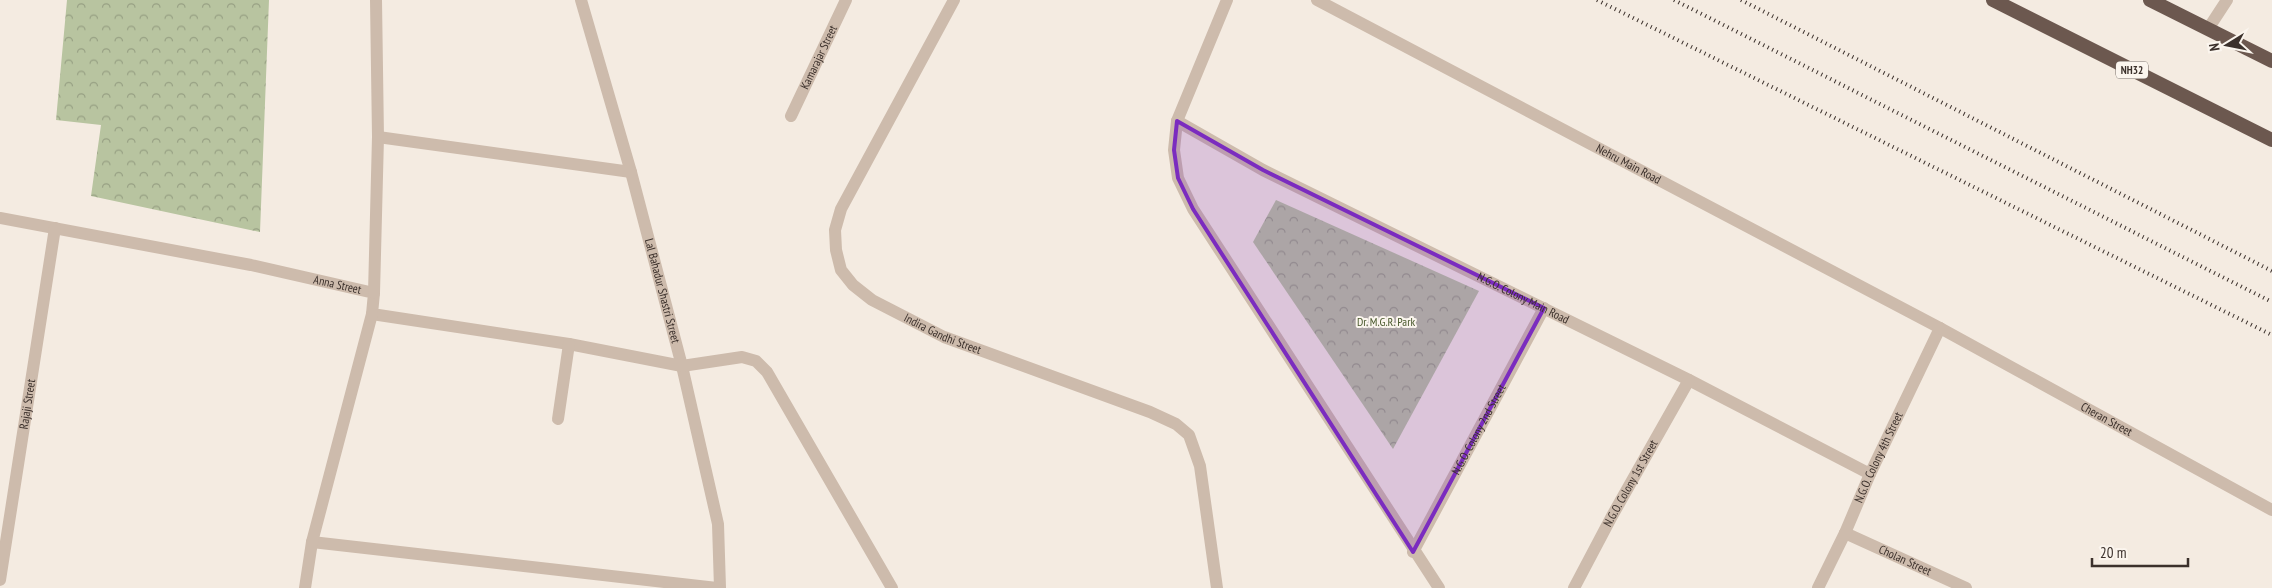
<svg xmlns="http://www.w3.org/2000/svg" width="2272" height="588" font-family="'PT Sans Narrow',sans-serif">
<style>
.forest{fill:url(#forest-crowns)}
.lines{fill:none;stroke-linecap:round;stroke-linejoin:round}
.service{stroke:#cdbbac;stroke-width:12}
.minor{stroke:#cdbbac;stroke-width:12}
.tertiary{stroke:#cdbbac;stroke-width:12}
.trunk{stroke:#6c584f;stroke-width:14}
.rail{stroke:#3b302b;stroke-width:4;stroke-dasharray:1 4;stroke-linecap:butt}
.marked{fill:#7b2cbf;fill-opacity:0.2;stroke:#7b2cbf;stroke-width:4;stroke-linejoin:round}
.labels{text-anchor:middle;stroke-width:4;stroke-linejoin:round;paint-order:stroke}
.shield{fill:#fbf5ee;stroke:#756b66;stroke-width:1}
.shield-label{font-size:11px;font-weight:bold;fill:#3b302b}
.street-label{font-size:12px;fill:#3b302b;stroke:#fbf5ee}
.park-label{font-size:12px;fill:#4a5a2e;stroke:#fbf5ee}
</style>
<defs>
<pattern id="forest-crowns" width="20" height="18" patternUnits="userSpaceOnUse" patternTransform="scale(1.25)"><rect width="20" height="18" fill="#b8c4a0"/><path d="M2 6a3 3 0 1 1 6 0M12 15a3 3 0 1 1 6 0" fill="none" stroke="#97a083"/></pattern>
</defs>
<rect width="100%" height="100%" fill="#f4ebe1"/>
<g class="forest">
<polygon points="67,0 269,0 260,232 91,196 101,125 56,120"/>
<polygon points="1276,200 1479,291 1393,449 1253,242"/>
</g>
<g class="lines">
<polyline class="service" points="2208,29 2227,0"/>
<g class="minor">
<path id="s1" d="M581,0L631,172L682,366L718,524L720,588"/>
<path id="s2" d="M954,0L841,209L835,230L836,250L841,270L853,285L872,300L944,337L1150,412L1176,424L1189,435L1200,466L1217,588"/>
<polyline points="1227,0 1177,121 1174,150 1178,178 1193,209 1439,588"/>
<path id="s3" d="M791,116L846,0"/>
<path id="s4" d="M1177,121L1263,170L1689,380L1870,474"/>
<polyline points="378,137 631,172"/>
<path id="s5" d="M0,218L251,265L374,293L372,314L569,344L682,366L742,357L756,361L767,372L892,588"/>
<polyline points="374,293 378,137 376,0"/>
<polyline points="558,419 569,344"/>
<path id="s6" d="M1845,533L1966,588"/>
<polyline points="312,542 717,588"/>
<path id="s7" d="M1413,552L1544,308"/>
<path id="s8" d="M0,580L55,228"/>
<polyline points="305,588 312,542 372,314"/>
<path id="s9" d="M1574,588L1612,516L1689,380"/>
<path id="s10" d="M1818,588L1845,533L1870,474L1940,328"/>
</g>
<path class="tertiary" id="s11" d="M1317,0L1940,328L2272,510"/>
<g class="trunk">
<polyline points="1993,0 2272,140"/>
<polyline points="2150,0 2272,61"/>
</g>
<g class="rail">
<polyline points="1597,0 2272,335"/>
<polyline points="1674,0 2272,302"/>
<polyline points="1741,0 2272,271"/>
</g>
</g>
<path class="marked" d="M1177,121L1263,170L1544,308L1413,552L1193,209L1178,178L1174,150Z"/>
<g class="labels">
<rect class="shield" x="2116" y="61.5" width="32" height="17" rx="4"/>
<g class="shield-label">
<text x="2132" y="74">NH32</text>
</g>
<g class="street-label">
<text dy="4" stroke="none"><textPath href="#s3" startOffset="65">Kamarajar Street</textPath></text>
<text dy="4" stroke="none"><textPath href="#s11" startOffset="352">Nehru Main Road</textPath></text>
<text dy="4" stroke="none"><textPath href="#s5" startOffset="344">Anna Street</textPath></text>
<text dy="4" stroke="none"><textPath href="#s1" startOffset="302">Lal Bahadur Shastri Street</textPath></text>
<text dy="4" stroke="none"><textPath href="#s4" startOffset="389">N.G.O. Colony Main Road</textPath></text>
<text dy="4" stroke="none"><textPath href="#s2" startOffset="422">Indira Gandhi Street</textPath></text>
<text dy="4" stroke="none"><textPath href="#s8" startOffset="178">Rajaji Street</textPath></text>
<text dy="4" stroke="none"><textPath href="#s11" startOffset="894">Cheran Street</textPath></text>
<text dy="4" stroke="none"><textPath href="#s7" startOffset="139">N.G.O. Colony 2nd Street</textPath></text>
<text dy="4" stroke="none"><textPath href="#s10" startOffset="144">N.G.O. Colony 4th Street</textPath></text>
<text dy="4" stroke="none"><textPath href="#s9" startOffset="119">N.G.O. Colony 1st Street</textPath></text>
<text dy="4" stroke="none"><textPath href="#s6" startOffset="66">Cholan Street</textPath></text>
</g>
<g class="park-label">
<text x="1386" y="326">Dr. M.G.R. Park</text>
</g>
</g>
<g transform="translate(2227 45) rotate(260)" stroke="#fbf5ee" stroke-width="4" paint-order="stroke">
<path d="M0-4L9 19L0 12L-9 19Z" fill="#3b302b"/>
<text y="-8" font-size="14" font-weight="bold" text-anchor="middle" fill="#3b302b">N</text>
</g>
<path d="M2092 558v8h96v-8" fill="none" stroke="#3b302b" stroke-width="2.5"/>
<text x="2100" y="558" font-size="15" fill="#3b302b" stroke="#fbf5ee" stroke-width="4" paint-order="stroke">20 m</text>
</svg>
